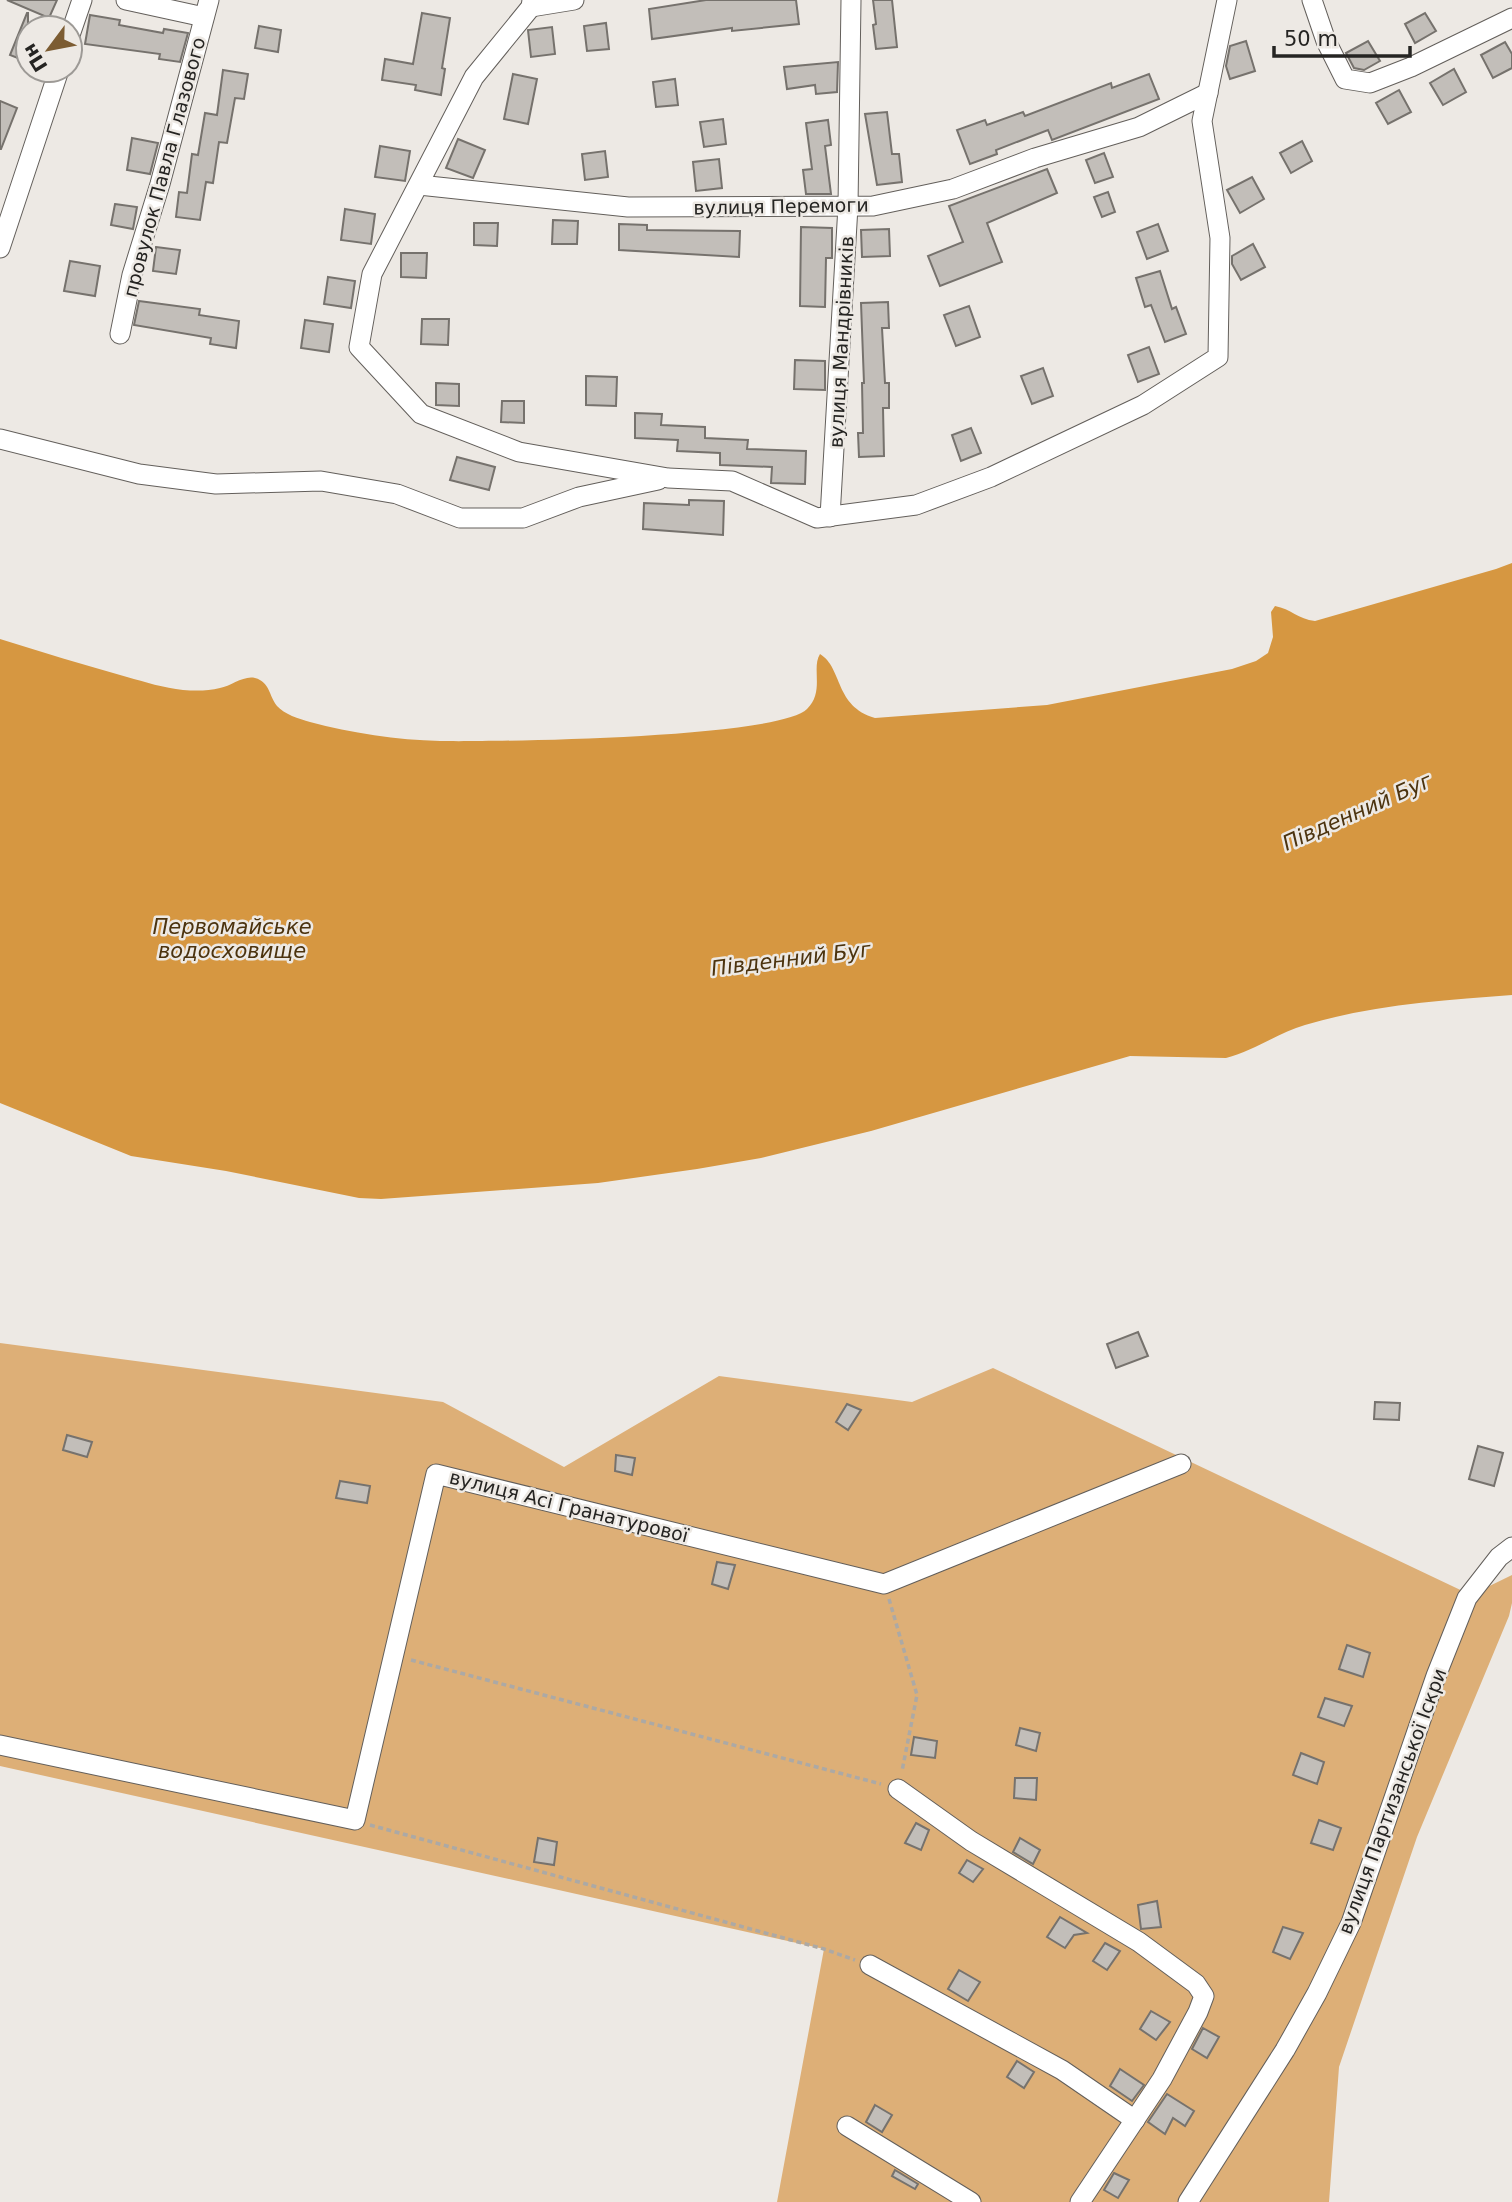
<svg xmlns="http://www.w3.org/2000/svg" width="1512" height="2202" font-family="'DejaVu Sans',sans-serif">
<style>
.green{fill:#ddaf77}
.water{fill:#d69741}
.building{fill:#c2beb9;stroke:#76726d;stroke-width:2}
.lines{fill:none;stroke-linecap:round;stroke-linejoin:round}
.minor-casing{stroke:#635f5b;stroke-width:21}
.path{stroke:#aca9a5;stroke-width:3.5;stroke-dasharray:5 3.5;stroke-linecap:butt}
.minor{stroke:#fff;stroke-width:19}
.labels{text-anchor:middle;stroke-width:5;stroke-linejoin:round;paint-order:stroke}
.street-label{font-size:19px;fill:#252422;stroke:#ede9e4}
.water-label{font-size:21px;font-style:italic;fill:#4c330e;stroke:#ede9e4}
</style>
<rect width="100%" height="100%" fill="#ede9e4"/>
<polygon class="green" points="0,1343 443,1402 564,1467 719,1376 912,1402 993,1368 1471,1595 1512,1575 1512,1603 1509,1616 1417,1837 1339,2067 1329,2202 777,2202 824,1949 0,1766"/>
<path class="water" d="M1512,563V995C1443,1000 1372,1005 1305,1025C1278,1033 1254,1051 1226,1058L1130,1056L871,1131L761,1158L697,1169L598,1183L381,1199L359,1198L226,1171L131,1156L0,1103V639C42,652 84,665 127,677C145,682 164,688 183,690C196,691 208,691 220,688C231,686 244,675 255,678C270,682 269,696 277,706C284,714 299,719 310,722C351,733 397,740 440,741C495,742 778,738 807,709C825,692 811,668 820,654C843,668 834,706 875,718L1047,705L1232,669L1256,661L1268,653L1273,637L1271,612L1275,606C1291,609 1298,619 1315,621L1496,569Z"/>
<g class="building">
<polygon points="7,0 57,0 49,18"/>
<polygon points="706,0 796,0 799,24 732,31 732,28 652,39 649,9"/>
<polygon points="873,0 892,0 897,47 876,49 873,25 876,24"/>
<polygon points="27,13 28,13 28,62 10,55"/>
<polygon points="422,13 450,18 442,68 445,69 441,95 415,90 416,85 382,80 385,59 413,64"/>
<polygon points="1425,13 1436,31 1415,43 1405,24"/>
<polygon points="90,15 120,20 119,25 163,33 164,29 188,33 180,62 159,59 160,54 85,44"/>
<polygon points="606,23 609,49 587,51 584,26"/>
<polygon points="259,26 281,30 278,52 255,48"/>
<polygon points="552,27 555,54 531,57 528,30"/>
<polygon points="1246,41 1255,71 1230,79 1226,66 1230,46"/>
<polygon points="1368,41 1380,61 1364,70 1354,68 1346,53"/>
<polygon points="1505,42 1512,54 1512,68 1493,78 1481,55"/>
<polygon points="838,62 837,92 816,94 815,85 787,89 784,67"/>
<polygon points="1454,69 1466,92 1443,105 1430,83"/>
<polygon points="223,70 248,74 244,99 235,98 227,143 219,142 213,183 206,182 200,220 176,217 179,192 187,193 192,154 198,155 205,113 217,115"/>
<polygon points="513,74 537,79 528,124 504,119"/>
<polygon points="1149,74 1159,99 1052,140 1048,130 996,150 997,154 970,164 957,130 985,120 987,125 1023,112 1025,116 1111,83 1112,88"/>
<polygon points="675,79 678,105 656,107 653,82"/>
<polygon points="1399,90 1411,112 1388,124 1376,103"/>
<polygon points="0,101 17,108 1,149 0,149"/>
<polygon points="887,112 892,154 899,154 902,182 877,185 865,114"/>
<polygon points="723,119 726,144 704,147 700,122"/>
<polygon points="828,120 831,145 825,146 831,194 806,194 803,170 812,169 806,123"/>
<polygon points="132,138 158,143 150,174 127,170"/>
<polygon points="458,139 485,150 473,178 446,168"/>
<polygon points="1302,141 1312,161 1291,173 1280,153"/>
<polygon points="380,146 410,151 405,181 375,177"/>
<polygon points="605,151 608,177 585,180 582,154"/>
<polygon points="1104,153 1113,177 1095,183 1086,160"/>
<polygon points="719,159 722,188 696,191 693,162"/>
<polygon points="1047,169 1057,193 987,223 1002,262 940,286 928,256 963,242 949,206"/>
<polygon points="1252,177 1264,199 1240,213 1227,190"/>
<polygon points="1108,192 1115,212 1102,217 1094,197"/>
<polygon points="115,204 137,207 133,229 111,225"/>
<polygon points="345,209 375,214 371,244 341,240"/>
<polygon points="553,220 578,221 577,244 552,244"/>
<polygon points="474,223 498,223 497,246 474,245"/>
<polygon points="619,224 647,225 647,230 740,231 739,257 619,250"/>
<polygon points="1158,224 1168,251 1147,259 1137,232"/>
<polygon points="801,227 832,228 832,258 826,258 825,307 800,306"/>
<polygon points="889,229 890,256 862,257 861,230"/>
<polygon points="1253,244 1265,267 1241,280 1232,264 1232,256"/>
<polygon points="156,247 180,250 176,274 153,271"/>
<polygon points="401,253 427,253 426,278 401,277"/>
<polygon points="70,261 100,266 95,296 64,291"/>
<polygon points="1160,271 1172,309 1176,307 1186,334 1165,342 1151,305 1145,307 1136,278"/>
<polygon points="328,277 355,281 351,308 324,304"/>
<polygon points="139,301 200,309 199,315 239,321 236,348 210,344 211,338 134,325"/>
<polygon points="888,302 889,328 882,328 885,383 889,383 889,408 883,408 884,456 859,457 858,433 863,433 862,383 864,383 861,303"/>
<polygon points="969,306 980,337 956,346 944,315"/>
<polygon points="422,319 449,319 448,345 421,344"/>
<polygon points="305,320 333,324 329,352 301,348"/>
<polygon points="1149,347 1159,374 1138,382 1128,355"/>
<polygon points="795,360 825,361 825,390 794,389"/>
<polygon points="1043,368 1053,396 1032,404 1021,376"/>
<polygon points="586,376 617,377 616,406 586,405"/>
<polygon points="436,383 459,384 459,406 436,405"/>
<polygon points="502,401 524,401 524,423 501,422"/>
<polygon points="635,413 662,414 661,425 705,427 705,438 748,440 747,449 806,451 805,484 771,483 772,467 720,465 720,453 677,451 678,440 635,438"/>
<polygon points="971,428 981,453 961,461 952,435"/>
<polygon points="457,457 495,467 489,490 450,480"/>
<polygon points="689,500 724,501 723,535 643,529 644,503 689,505"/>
<polygon points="1138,1332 1148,1356 1116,1368 1107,1344"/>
<polygon points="1375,1402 1400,1403 1399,1420 1374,1419"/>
<polygon points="847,1404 861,1410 848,1430 836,1422"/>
<polygon points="67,1435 92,1442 87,1457 63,1450"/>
<polygon points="1478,1446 1503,1453 1494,1486 1469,1479"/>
<polygon points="616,1455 635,1458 632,1475 615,1471"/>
<polygon points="340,1481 370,1486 367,1503 336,1498"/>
<polygon points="717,1562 735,1565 728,1589 712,1584"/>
<polygon points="1347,1645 1370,1653 1363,1677 1339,1669"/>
<polygon points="1325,1698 1352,1706 1344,1726 1318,1717"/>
<polygon points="1020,1728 1040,1733 1036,1751 1016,1745"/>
<polygon points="914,1737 937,1741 935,1758 911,1755"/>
<polygon points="1301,1753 1324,1762 1317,1784 1293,1775"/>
<polygon points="1015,1778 1037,1778 1036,1800 1014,1798"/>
<polygon points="1319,1820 1341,1828 1333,1850 1311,1843"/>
<polygon points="916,1823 929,1830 921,1850 905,1843"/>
<polygon points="538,1838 557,1842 554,1865 534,1862"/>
<polygon points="1020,1838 1040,1850 1033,1864 1013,1852"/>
<polygon points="967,1860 983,1869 973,1882 959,1873"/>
<polygon points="1157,1901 1161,1927 1141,1929 1138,1905"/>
<polygon points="1060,1917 1087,1933 1074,1935 1065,1948 1047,1937"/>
<polygon points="1283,1927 1303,1933 1290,1959 1273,1952"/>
<polygon points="1105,1943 1120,1951 1107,1970 1093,1961"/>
<polygon points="959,1970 980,1982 968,2001 948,1989"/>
<polygon points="1151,2011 1170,2022 1156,2040 1140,2029"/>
<polygon points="1203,2028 1219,2037 1207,2058 1192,2049"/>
<polygon points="1017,2061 1034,2072 1024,2088 1007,2077"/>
<polygon points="1120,2069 1144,2085 1132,2101 1110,2086"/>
<polygon points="1167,2094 1194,2111 1185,2126 1173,2118 1165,2134 1148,2122"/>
<polygon points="875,2105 892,2115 882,2132 866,2122"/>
<polygon points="895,2170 918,2184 915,2189 892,2176"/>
<polygon points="1114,2173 1129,2180 1118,2198 1104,2190"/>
</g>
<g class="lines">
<g class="minor-casing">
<g id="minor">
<polyline points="126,0 204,17"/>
<polyline points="532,0 531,7 474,77 372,274 359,347 421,414 519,452 668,478 732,481 817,518 916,505 991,477 1143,405 1218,357 1220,238 1202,121 1227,0"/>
<polyline points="1312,0 1326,41 1345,79 1370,83 1411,67 1512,18"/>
<polyline points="531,7 574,0"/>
<polyline points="70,35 82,0"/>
<polyline points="419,185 628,207 873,206 953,189 1035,158 1139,127 1208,93"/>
<polyline points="0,248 59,70"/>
<polyline points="120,334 132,275 160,184 209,0"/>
<polyline points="0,439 139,474 216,484 321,481 397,494 460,518 523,518 579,497 658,480"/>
<polyline points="830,517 848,206 851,0"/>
<polyline points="0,1745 355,1820 436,1474 884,1584 1181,1464"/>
<polyline points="898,1789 971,1841 1139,1942 1196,1984 1204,1996 1198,2012 1162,2079 1080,2202"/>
<polyline points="870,1965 1062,2070 1135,2120"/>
<polyline points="847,2126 971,2202"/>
<polyline points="1188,2202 1285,2050 1317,1993 1351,1923 1436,1676 1467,1598 1499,1557 1512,1547"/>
</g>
</g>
<g class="path">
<polyline points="889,1599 917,1695 902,1771"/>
<polyline points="411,1660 881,1784"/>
<polyline points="370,1825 824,1949 855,1960"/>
</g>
<use href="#minor" class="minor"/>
</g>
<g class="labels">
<g class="street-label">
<text transform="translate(164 167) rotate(-75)" y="7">провулок Павла Глазового</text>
<text transform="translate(781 206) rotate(-1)" y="7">вулиця Перемоги</text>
<text transform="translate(841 342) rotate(-87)" y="7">вулиця Мандрівників</text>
<text transform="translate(569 1506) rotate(14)" y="7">вулиця Асі Гранатурової</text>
<text transform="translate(1392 1801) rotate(-70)" y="7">вулиця Партизанської Іскри</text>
</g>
<g class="water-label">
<text transform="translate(1357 812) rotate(-24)" y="7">Південний Буг</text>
<text x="232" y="934">Первомайське<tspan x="232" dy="24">водосховище</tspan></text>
<text transform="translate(791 959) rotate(-7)" y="7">Південний Буг</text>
</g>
</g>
<g transform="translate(49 49) rotate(238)"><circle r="33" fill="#ede9e4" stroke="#9d9a96" stroke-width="2"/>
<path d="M0-5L12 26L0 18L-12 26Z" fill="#7c5c32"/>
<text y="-10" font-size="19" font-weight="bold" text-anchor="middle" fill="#252422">Пн</text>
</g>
<path d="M1274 46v10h136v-10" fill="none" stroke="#252422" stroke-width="3.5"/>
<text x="1284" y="46" font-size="21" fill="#252422" stroke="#ede9e4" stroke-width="5" paint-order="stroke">50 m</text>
</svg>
